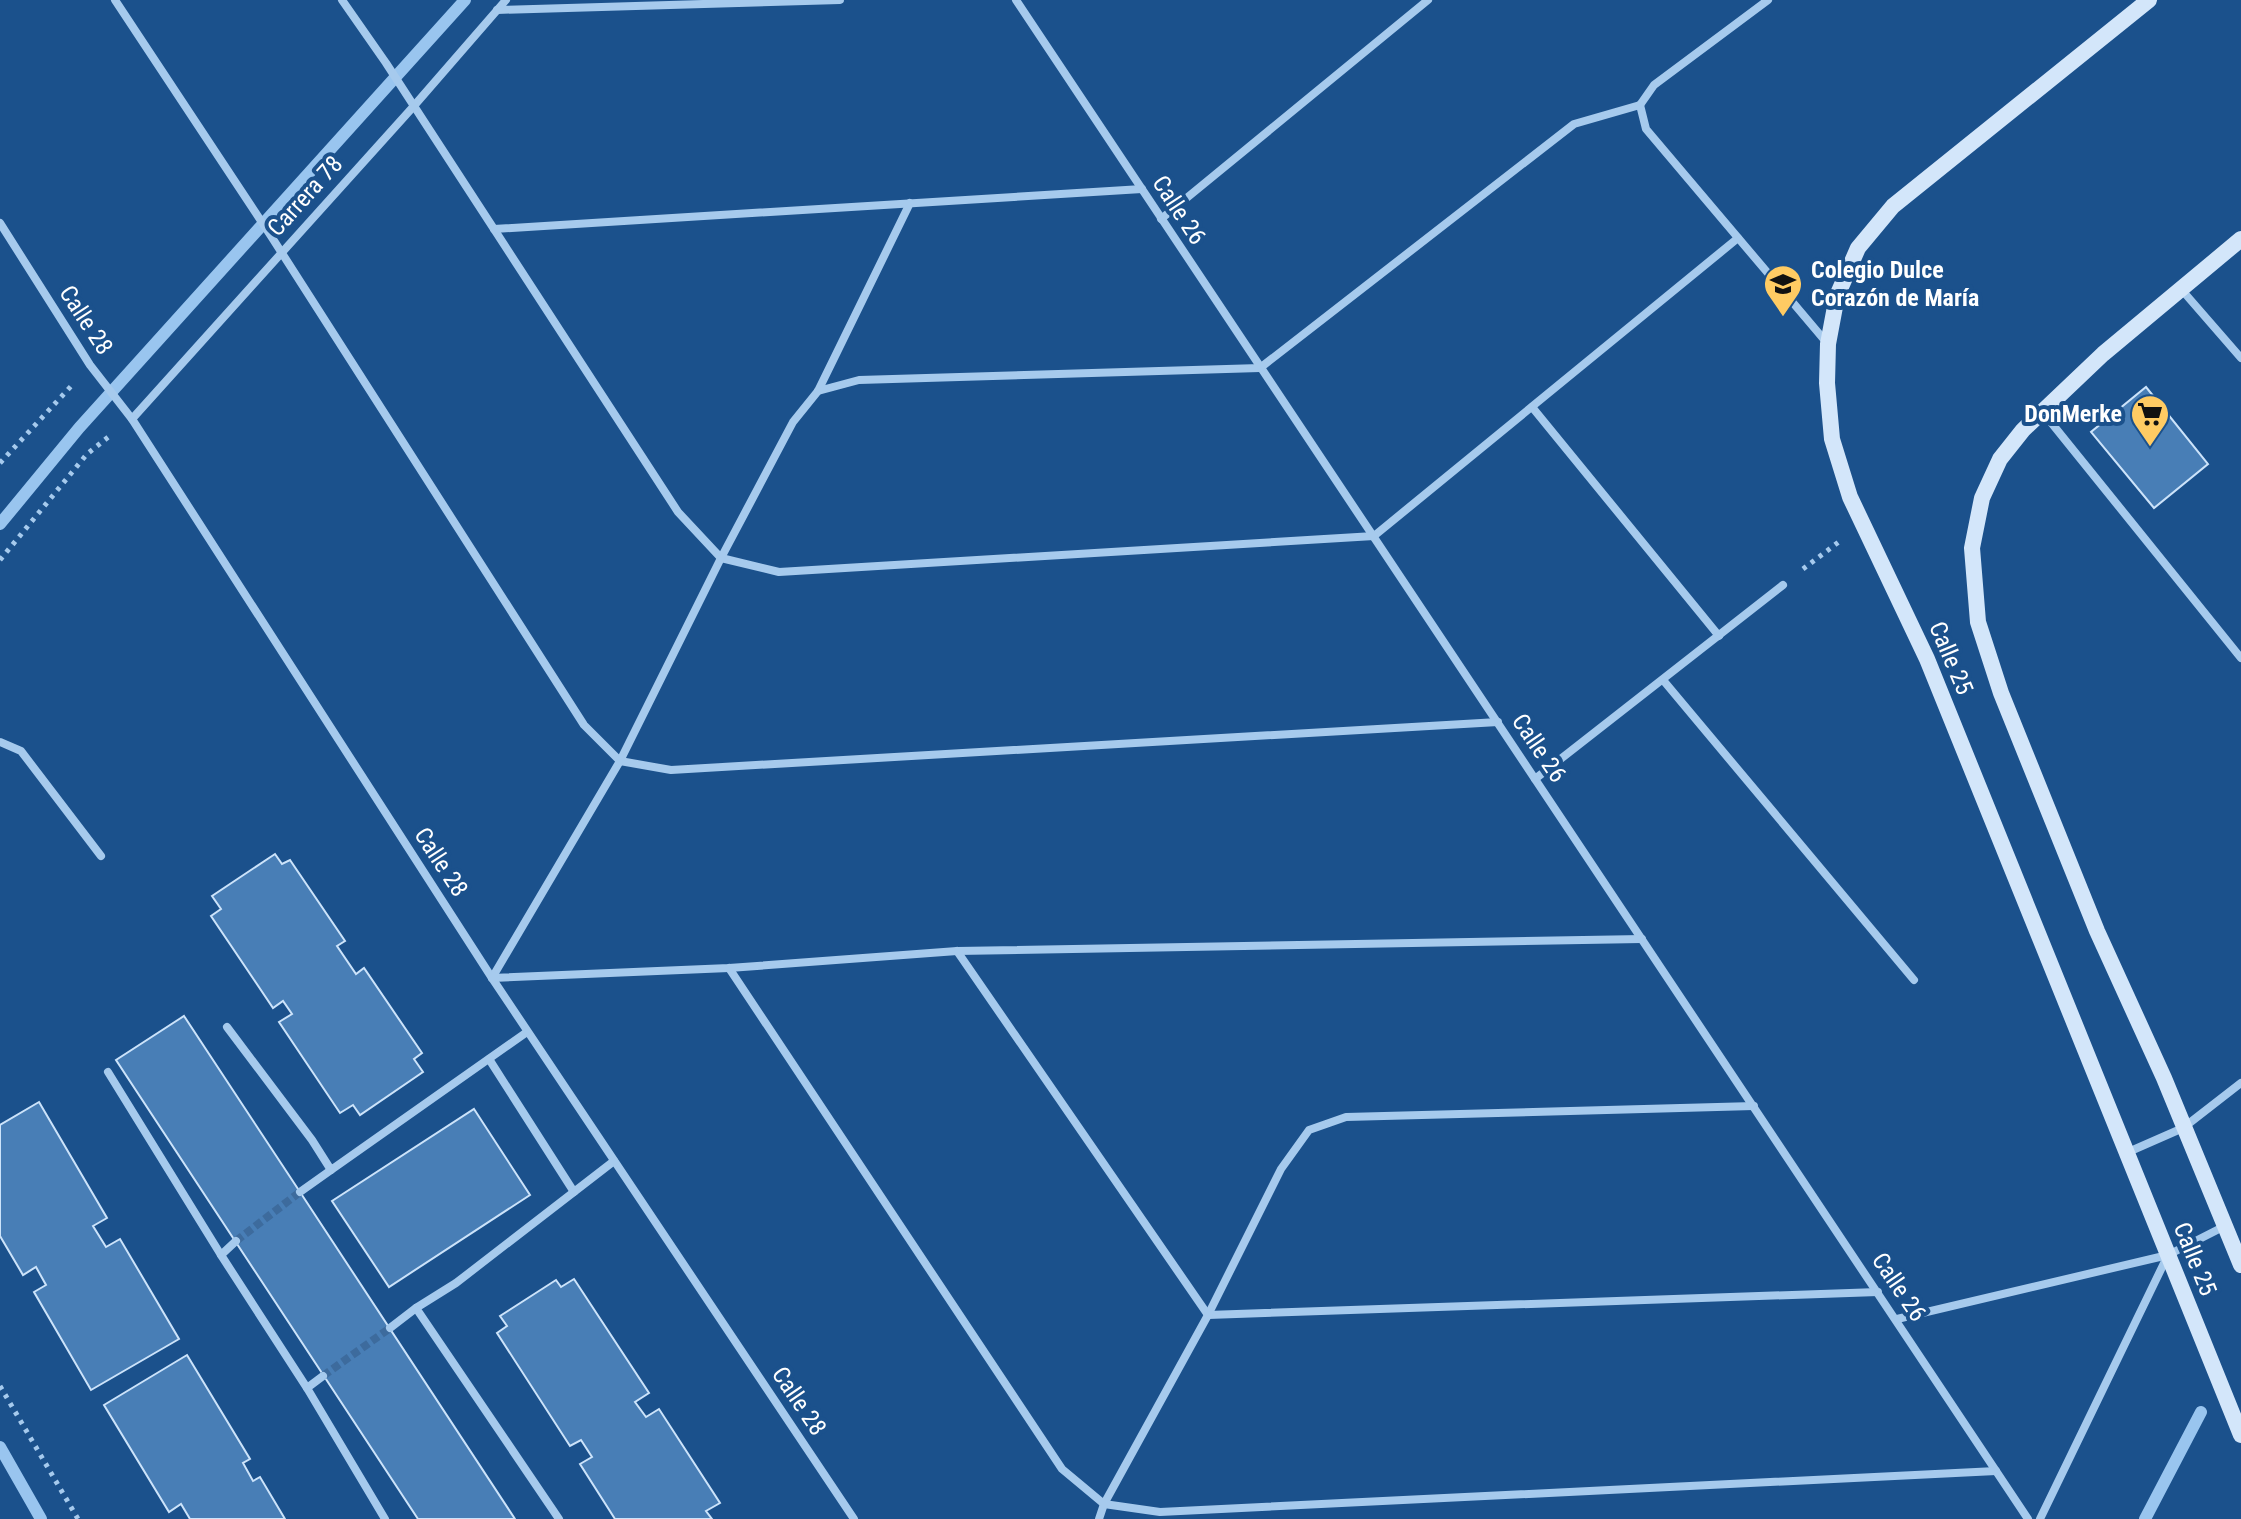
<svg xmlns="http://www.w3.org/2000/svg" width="2241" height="1519" font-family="'Roboto Condensed',sans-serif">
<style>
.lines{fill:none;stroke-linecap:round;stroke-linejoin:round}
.stream{stroke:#99c5ef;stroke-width:12}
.building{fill:#487eb6;stroke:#cce3fa;stroke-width:2}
.street-tunnel{stroke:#3d6b9d;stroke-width:8;stroke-dasharray:8 4;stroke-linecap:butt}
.path{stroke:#a6caed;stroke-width:5;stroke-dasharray:4 6;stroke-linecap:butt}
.street{stroke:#a6caed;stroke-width:8}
.secondary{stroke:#d3e6fa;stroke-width:16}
.labels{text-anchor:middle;stroke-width:8;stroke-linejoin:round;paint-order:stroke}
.street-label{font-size:24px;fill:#fff;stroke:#1b518c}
.poi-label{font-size:24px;font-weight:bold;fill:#fff;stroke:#1b518c;text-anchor:start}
</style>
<rect width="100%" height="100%" fill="#1b518c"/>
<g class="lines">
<g class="stream">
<polyline points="0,524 79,428 465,0"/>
<polyline points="0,1447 41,1519"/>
<polyline points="2145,1519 2201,1412"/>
</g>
</g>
<g class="building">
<polygon points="2146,387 2208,464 2154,508 2091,432"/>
<polygon points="275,854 282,864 290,860 345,941 337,946 356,974 364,968 422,1053 414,1059 423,1072 360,1115 353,1105 340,1113 279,1022 292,1014 283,1001 273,1008 211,916 221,909 212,896"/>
<polygon points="184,1016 300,1192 515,1519 418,1519 116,1060"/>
<polygon points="39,1102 107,1218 93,1226 106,1247 120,1239 179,1339 91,1390 34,1292 46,1285 36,1267 23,1275 0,1236 0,1125"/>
<polygon points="474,1109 530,1195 389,1287 332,1201"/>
<polygon points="574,1279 649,1393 635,1402 646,1417 659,1409 720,1503 706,1511 712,1519 615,1519 580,1464 592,1457 581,1440 570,1446 497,1333 507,1326 500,1316 556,1280 561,1287"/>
<polygon points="187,1355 250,1459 243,1463 253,1481 260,1477 285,1519 190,1519 181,1504 169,1512 104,1405"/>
</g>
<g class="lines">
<g class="street-tunnel">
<polyline points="236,1241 300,1192"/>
<polyline points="323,1376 390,1328"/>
</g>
<g class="path">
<polyline points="0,463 74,383"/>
<polyline points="0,560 87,454 112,434"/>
<polyline points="1803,569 1840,541"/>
<polyline points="0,1386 78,1519"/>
</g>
<g class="street">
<polyline points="115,0 271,236 584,725 620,761 671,770 1498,722"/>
<polyline points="342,0 386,63 678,512 721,558 779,572 1374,536 1738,238"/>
<polyline points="1016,0 2028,1519"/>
<polyline points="497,10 840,0"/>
<polyline points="1640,105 1646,129 1827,343"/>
<polyline points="1161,219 1428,0"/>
<polyline points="0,223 90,365 132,419 492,978 854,1519"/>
<polyline points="494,229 1142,189"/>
<polyline points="2181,289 2241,358"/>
<polyline points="818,391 859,380 1260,368 1574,124 1640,105 1654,85 1768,0"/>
<polyline points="1532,407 1719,636"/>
<polyline points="2041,410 2241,658"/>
<polyline points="132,419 413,107 506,0"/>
<polyline points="1663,680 1914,980"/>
<polyline points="0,742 21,751 101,856"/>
<polyline points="1535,779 1783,585"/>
<polyline points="957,951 1208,1315"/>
<polyline points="729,968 1062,1469 1104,1504 1160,1512 1996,1471"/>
<polyline points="492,978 729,968 957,951 1642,939"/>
<polyline points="492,978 620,761 721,558 793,422 818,391 910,203"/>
<polyline points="227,1027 312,1140 331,1170 527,1032"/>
<polyline points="489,1059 574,1192"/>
<polyline points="108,1072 221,1255 236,1241"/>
<polyline points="2126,1153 2183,1128 2241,1083"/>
<polyline points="300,1192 331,1170"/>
<polyline points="221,1255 307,1388"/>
<polyline points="1208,1315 1878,1292"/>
<polyline points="1897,1319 2168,1255 2225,1226"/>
<polyline points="390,1328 416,1308"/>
<polyline points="323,1376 307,1388 385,1519"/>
<polyline points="559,1519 416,1308 456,1283 614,1161"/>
<polyline points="1099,1519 1104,1504 1208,1315 1281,1169 1309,1130 1346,1117 1754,1106"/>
<polyline points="2040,1519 2167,1257"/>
</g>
<g class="secondary">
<polyline points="2149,0 1893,206 1858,248 1837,296 1828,344 1827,383 1832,439 1850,497 1927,659 2241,1435"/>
<polyline points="2241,239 2103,354 2023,430 2000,459 1982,498 1972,548 1978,622 2001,693 2097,931 2164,1078 2241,1265"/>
</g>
</g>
<defs>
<g id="school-pin" transform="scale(2)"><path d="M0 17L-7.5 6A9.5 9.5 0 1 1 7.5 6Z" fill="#ffcb63" stroke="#1b518c"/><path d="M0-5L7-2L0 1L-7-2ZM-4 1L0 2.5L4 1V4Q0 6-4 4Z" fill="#111"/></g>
<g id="supermarket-pin" transform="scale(2)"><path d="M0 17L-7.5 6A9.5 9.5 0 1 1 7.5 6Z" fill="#ffcb63" stroke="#1b518c"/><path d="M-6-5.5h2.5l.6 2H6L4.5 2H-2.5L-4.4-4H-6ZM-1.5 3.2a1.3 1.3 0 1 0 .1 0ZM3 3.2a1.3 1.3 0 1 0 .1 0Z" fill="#111"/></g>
</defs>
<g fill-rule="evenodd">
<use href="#school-pin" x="1783" y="284"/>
<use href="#supermarket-pin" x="2150" y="414"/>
</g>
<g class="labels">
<g class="street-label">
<text transform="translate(305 196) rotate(-48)" y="8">Carrera 78</text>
<text transform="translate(1179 210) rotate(57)" y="8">Calle 26</text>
<text transform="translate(86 320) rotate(57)" y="8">Calle 28</text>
<text transform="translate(1951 658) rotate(67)" y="8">Calle 25</text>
<text transform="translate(1539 748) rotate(56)" y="8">Calle 26</text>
<text transform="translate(441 862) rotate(57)" y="8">Calle 28</text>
<text transform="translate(2195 1259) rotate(68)" y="8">Calle 25</text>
<text transform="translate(1899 1287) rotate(56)" y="8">Calle 26</text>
<text transform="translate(799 1401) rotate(56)" y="8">Calle 28</text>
</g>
<g class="poi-label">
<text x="1811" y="278">Colegio Dulce<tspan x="1811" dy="28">Corazón de María</tspan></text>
<text x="2122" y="422" text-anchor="end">DonMerke</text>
</g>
</g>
</svg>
